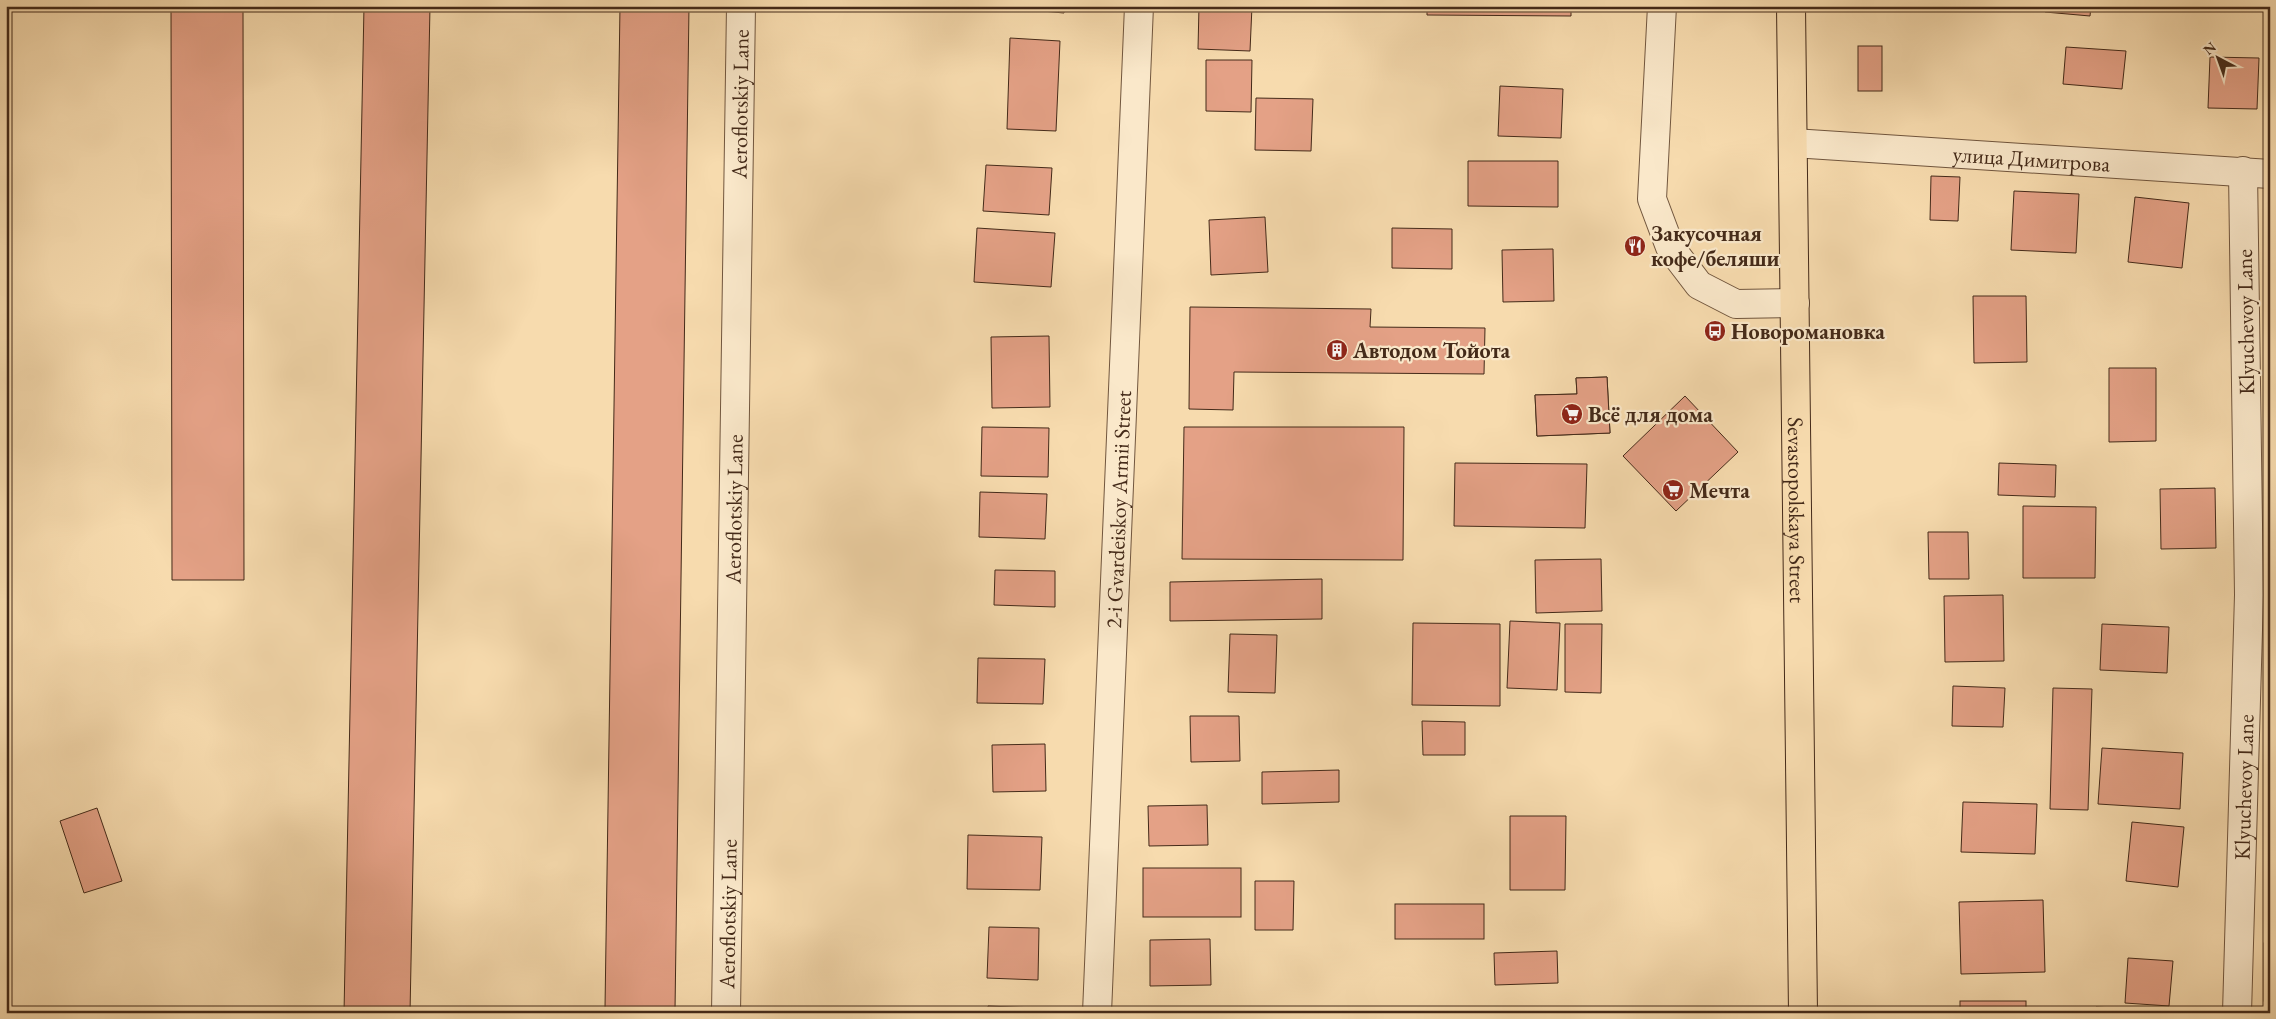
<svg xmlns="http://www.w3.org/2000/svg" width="2276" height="1019" font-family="'EB Garamond',serif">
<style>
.building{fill:#e4a186;stroke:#442a19}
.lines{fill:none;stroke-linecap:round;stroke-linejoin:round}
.minor-casing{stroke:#71563e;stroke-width:30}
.primary-casing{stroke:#442a19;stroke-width:30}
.minor{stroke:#fae8ca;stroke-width:28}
.primary{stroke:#f7dbae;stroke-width:28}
.labels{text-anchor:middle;stroke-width:4.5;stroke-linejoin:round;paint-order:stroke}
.street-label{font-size:22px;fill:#442a19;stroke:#fae8ca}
.poi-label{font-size:22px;font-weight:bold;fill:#442a19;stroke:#fae8ca;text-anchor:start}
</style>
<rect width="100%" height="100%" fill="#f7dbae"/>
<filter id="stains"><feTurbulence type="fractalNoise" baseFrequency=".004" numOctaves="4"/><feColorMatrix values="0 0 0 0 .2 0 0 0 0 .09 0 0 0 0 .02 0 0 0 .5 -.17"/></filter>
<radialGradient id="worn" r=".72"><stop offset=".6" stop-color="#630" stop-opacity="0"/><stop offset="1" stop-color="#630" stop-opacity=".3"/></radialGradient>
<g class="building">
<polygon points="171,6 243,6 244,580 172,580"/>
<polygon points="364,6 430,6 410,1013 344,1013"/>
<polygon points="620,6 689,6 675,1010 605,1008"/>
<polygon points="1010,6 1065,6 1064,13 1010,8"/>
<polygon points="1199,6 1252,6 1250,51 1198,49"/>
<polygon points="1427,6 1571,6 1571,16 1427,15"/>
<polygon points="2046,6 2091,6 2090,16 2045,12"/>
<polygon points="1010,38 1060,41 1056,131 1007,129"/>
<rect x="1858" y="46" width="24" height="45"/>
<polygon points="2066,47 2126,51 2122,89 2063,84"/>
<polygon points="2210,57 2259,58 2257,109 2208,108"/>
<polygon points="1206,60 1252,60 1251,112 1206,111"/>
<polygon points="1500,86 1563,89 1561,138 1498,136"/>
<polygon points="1256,98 1313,99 1311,151 1255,150"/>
<polygon points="1468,161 1558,161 1558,207 1468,206"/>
<polygon points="986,165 1052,168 1049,215 983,211"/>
<polygon points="1931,176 1960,177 1958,221 1930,220"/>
<polygon points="2014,191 2079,194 2076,253 2011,250"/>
<polygon points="2135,197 2189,203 2182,268 2128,262"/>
<polygon points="1265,217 1268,272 1211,275 1209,220"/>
<polygon points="977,228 1055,233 1051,287 974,282"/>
<polygon points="1392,228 1452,229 1452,269 1392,268"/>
<polygon points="1553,249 1554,301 1503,302 1502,250"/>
<polygon points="1973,296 2026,296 2027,362 1974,363"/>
<polygon points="1190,307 1371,309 1370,327 1485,328 1484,374 1234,372 1233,410 1189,409"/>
<polygon points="1049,336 1050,407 992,408 991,337"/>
<polygon points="2109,368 2156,368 2156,441 2109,442"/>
<polygon points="1607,377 1610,433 1537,436 1535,395 1577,394 1576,378"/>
<polygon points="1607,377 1610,433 1537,436 1535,395 1577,394 1576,378"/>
<polygon points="1685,396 1738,452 1676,511 1623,456"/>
<polygon points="982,427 1049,428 1048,477 981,476"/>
<polygon points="1184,427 1404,427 1403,560 1182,559"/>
<polygon points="1455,463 1587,464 1585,528 1454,526"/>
<polygon points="1999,463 2056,465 2055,497 1998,495"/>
<polygon points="2215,488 2216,548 2161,549 2160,489"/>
<polygon points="980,492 1047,494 1045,539 979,537"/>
<polygon points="2023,506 2096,507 2095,578 2023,578"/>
<polygon points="1928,532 1968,532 1969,579 1929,579"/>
<polygon points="1601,559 1602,611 1536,613 1535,560"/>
<polygon points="995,570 1055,571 1055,607 994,605"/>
<polygon points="1322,579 1322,619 1170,621 1170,582"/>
<polygon points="2003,595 2004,661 1945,662 1944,596"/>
<polygon points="1510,621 1560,623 1557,690 1507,688"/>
<polygon points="1413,623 1500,624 1500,706 1412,705"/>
<polygon points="1565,624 1602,624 1601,693 1565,692"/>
<polygon points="2102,624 2169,627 2167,673 2100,670"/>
<polygon points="1230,634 1277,635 1275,693 1228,692"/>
<polygon points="978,658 1045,659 1043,704 977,703"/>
<polygon points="1953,686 2005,688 2003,727 1952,726"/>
<polygon points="2053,688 2092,689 2088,810 2050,809"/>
<polygon points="1190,716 1239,716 1240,761 1191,762"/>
<polygon points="1422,721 1465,722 1465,755 1423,755"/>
<polygon points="1045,744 1046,791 993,792 992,745"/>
<polygon points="2102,748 2183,753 2180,809 2098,804"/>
<polygon points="1339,770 1339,802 1262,804 1262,772"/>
<polygon points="1963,802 2037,804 2035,854 1961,852"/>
<polygon points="1207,805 1208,845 1149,846 1148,806"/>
<polygon points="97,808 122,881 84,893 60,821"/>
<polygon points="1510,816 1566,816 1565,890 1510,890"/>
<polygon points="2132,822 2184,827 2178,887 2126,881"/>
<polygon points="968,835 1042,837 1040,890 967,889"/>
<polygon points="2270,866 2270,901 2267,901"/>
<rect x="1143" y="868" width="98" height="49"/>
<polygon points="1255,881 1294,881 1293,930 1255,930"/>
<polygon points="2043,900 2045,972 1961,974 1959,902"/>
<rect x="1395" y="904" width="89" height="35"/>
<polygon points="989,927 1039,928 1038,980 987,978"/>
<polygon points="1210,939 1211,985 1150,986 1150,940"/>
<rect x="2264" y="943" width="6" height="58"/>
<polygon points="1557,951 1558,983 1495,985 1494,953"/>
<polygon points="2128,958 2173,961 2169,1006 2125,1003"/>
<rect x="1960" y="1001" width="66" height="12"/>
<polygon points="988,1006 1036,1008 1036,1013 988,1013"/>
<polygon points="2096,1007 2131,1009 2131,1013 2096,1013"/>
<polygon points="1239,1009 1239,1013 1145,1013 1145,1011"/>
<polygon points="1563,1009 1563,1013 1484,1013 1484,1010"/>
</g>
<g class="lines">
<g class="minor-casing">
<g id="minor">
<polyline points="1662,6 1652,199 1670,247 1699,285 1736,304 1795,303"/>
<path id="s1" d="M1793,143L2270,174"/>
<path id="s2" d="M726,1013L741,6"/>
<path id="s3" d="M1097,1013L1139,6"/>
<path id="s4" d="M2237,1013L2249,595L2243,171"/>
</g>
</g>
<g class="primary-casing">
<g id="primary">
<path id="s5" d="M1791,6L1803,1013"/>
</g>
</g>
<use href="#minor" class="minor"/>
<use href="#primary" class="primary"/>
</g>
<defs>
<g id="restaurant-disc" transform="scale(1.125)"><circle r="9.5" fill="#8f2418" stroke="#fae8ca"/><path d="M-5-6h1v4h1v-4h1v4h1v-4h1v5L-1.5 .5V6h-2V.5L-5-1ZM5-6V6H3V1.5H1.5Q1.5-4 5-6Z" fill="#fff"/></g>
<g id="bus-disc" transform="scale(1.125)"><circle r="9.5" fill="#8f2418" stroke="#fae8ca"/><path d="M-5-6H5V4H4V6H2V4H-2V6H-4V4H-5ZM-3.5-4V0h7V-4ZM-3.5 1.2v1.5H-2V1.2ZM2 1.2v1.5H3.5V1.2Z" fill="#fff"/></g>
<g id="building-disc" transform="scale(1.125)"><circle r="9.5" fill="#8f2418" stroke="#fae8ca"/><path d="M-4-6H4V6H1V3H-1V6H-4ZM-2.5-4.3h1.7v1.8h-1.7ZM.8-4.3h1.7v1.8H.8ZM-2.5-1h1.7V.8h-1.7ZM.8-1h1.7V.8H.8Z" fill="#fff"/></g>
<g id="supermarket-disc" transform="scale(1.125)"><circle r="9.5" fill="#8f2418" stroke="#fae8ca"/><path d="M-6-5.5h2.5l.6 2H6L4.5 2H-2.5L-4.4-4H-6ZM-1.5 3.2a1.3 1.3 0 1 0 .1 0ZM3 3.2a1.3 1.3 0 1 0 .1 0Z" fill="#fff"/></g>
</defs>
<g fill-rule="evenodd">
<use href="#restaurant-disc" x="1635" y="246"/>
<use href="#bus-disc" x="1715" y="331"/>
<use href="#building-disc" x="1337" y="350"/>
<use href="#supermarket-disc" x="1572" y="414"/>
<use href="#supermarket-disc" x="1673" y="490"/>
</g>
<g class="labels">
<g class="street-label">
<text dy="8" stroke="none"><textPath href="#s2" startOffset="909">Aeroflotskiy Lane</textPath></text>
<text dy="8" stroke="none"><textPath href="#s1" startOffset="239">улица Димитрова</textPath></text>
<text transform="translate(2245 322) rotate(-91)" y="8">Klyuchevoy Lane</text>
<text dy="8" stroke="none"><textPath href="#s5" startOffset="504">Sevastopolskaya Street</textPath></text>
<text dy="8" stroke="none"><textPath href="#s2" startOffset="504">Aeroflotskiy Lane</textPath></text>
<text dy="8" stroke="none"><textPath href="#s3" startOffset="504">2-i Gvardeiskoy Armii Street</textPath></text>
<text dy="8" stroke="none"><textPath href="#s4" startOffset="226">Klyuchevoy Lane</textPath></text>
<text dy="8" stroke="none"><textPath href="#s2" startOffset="99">Aeroflotskiy Lane</textPath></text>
</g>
<g class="poi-label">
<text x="1651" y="241">Закусочная<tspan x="1651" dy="25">кофе/беляши</tspan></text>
<text x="1731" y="339">Новоромановка</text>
<text x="1353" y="358">Автодом Тойота</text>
<text x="1588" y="422">Всё для дома</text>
<text x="1689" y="498">Мечта</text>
</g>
</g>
<rect width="2276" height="1019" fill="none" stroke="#f7dbae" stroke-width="25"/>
<rect x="8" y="8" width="2261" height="1004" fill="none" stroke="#442a19" stroke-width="2.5"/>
<rect x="12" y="12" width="2251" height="994" fill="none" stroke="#442a19"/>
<g transform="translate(2218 58) rotate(319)" stroke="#fae8ca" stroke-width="4" paint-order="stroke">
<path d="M0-4L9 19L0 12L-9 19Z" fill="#442a19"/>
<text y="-8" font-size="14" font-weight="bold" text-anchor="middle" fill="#442a19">N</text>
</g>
<rect width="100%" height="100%" filter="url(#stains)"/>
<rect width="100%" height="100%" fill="url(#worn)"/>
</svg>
